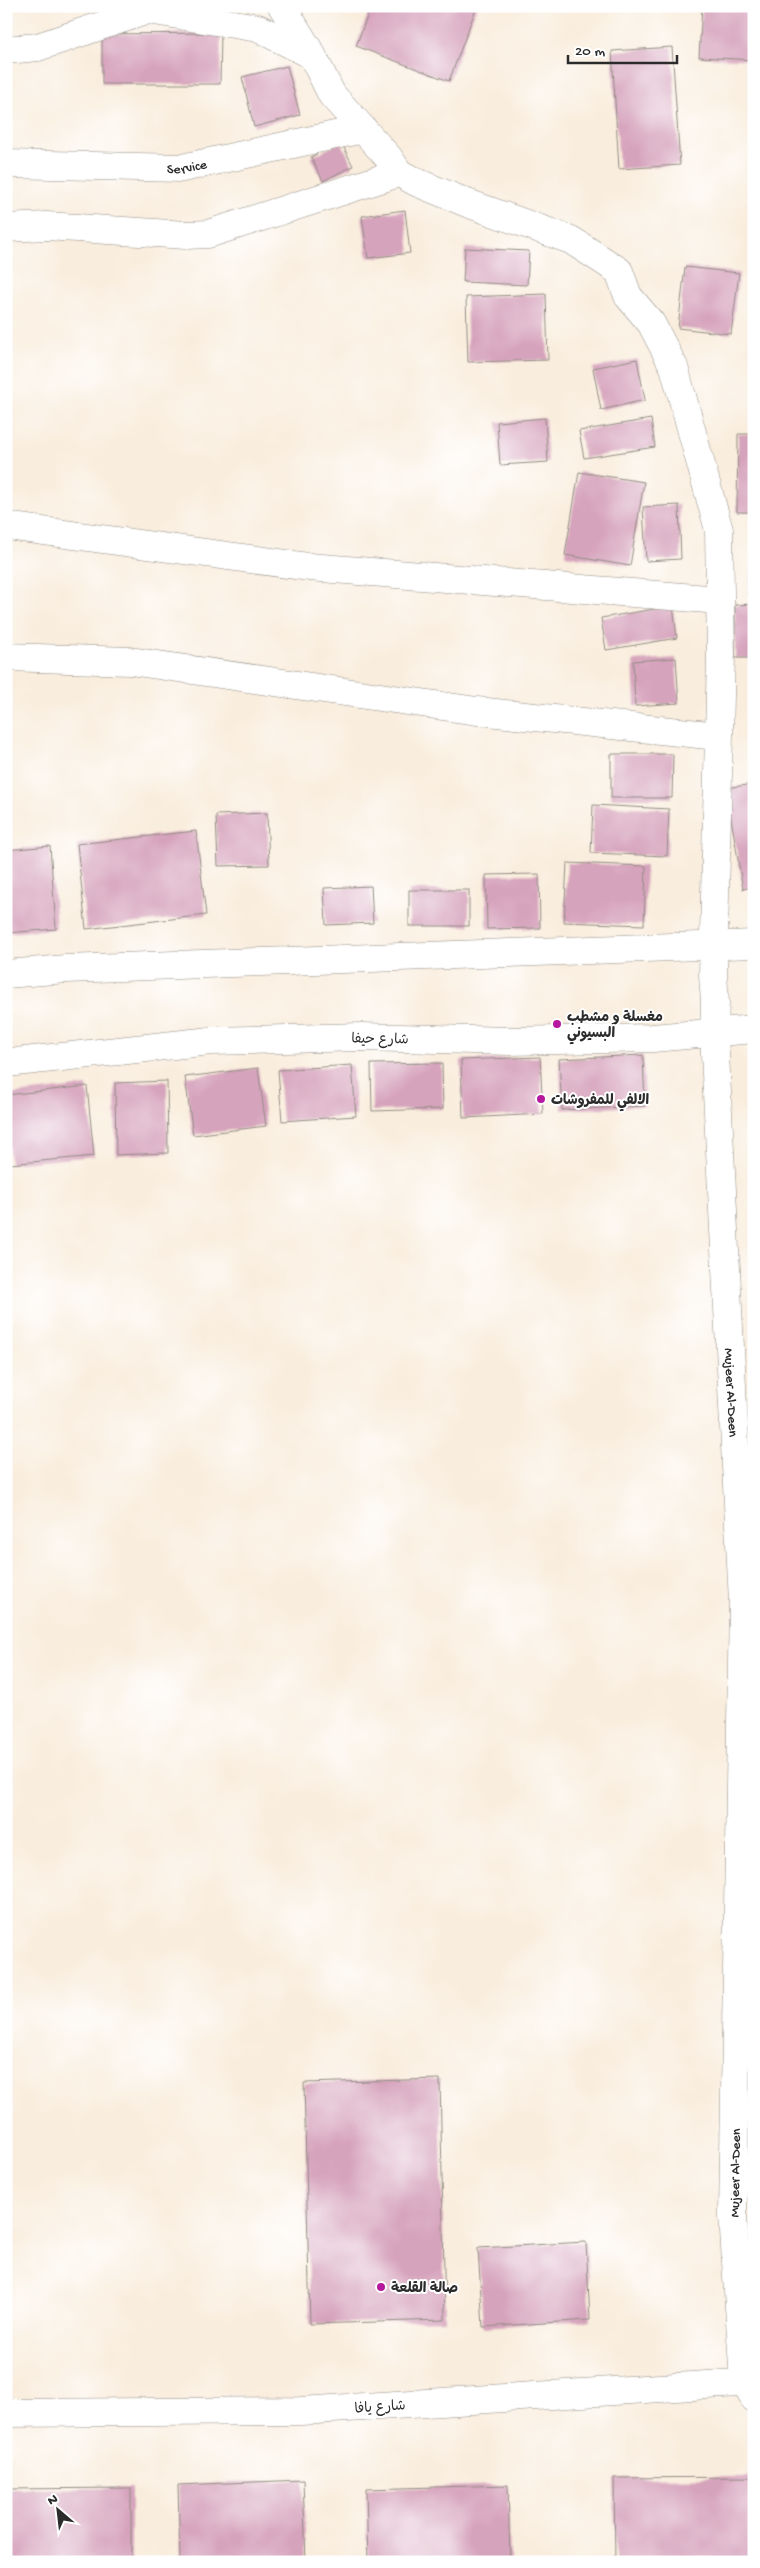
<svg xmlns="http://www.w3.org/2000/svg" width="760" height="2568" font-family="'Gochi Hand','Playpen Sans Arabic',sans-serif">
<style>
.building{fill:#d6a3bc}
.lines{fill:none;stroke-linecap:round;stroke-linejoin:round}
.street-casing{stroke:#928c84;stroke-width:29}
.secondary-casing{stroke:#928c84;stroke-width:29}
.street{stroke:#fff;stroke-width:28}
.secondary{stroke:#fff;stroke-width:28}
.poi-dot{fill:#b5179e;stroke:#fff;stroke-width:2}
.labels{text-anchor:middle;stroke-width:4;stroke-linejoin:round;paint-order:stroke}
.street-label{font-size:14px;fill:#2b2b2b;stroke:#fff}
.poi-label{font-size:14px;font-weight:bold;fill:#2b2b2b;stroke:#fff;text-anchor:start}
</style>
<rect width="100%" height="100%" fill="#fff"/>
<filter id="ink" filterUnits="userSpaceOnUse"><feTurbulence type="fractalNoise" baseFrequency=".02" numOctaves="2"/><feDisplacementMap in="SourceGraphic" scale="10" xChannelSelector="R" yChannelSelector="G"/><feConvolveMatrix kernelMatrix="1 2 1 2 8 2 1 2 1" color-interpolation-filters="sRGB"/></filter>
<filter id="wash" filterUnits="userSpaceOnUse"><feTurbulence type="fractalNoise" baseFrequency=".0096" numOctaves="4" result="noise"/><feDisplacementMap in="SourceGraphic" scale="20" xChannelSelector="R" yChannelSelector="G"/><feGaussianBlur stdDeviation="1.12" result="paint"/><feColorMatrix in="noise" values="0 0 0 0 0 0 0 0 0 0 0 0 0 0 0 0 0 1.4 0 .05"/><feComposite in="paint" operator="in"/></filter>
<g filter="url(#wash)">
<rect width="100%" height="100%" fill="#f9eddd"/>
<g id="blocks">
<g class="building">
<polygon points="371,6 477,6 449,81 356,46"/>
<polygon points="702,6 754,6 754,60 699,57"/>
<polygon points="221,33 220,84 102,84 102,34"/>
<polygon points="672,47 680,165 619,169 612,51"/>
<polygon points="287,66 300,115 254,127 242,77"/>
<polygon points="341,142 353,166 323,181 311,157"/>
<polygon points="405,210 410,253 368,258 362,216"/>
<polygon points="465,248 529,251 527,285 463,282"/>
<polygon points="685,267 739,273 731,334 678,328"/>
<polygon points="546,294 548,360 468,362 466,297"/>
<polygon points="637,359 645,400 601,410 593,368"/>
<polygon points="545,418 548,462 500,465 497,422"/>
<polygon points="651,419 655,447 584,458 579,431"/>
<polygon points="738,434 754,434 754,512 737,512"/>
<polygon points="579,472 644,482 630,566 565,555"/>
<polygon points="679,505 681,559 646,561 643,507"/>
<polygon points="753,560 754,560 754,595 748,595"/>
<polygon points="754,604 754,658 735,658 735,605"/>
<polygon points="673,606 677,638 606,650 601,618"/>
<polygon points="676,658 679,703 635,706 633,661"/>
<polygon points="611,754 673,754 672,798 611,798"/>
<polygon points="754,784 754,887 743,889 726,788"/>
<polygon points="593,805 669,809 667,856 591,853"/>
<polygon points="267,813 269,865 218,866 216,815"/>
<polygon points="196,831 206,915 86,929 77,844"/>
<polygon points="50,846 56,929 6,933 6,850"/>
<polygon points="567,863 646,866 644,925 564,922"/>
<polygon points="539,874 540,928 487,929 486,875"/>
<polygon points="371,886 373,923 326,925 324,888"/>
<rect x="409" y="890" width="60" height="36"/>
<polygon points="643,1055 645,1106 562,1110 559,1059"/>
<polygon points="540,1057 543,1114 463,1118 461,1060"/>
<polygon points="442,1063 443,1109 372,1111 371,1064"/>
<polygon points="352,1065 356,1116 282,1121 278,1070"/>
<polygon points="258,1068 266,1126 193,1135 185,1077"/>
<polygon points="167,1081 168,1153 116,1155 115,1083"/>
<polygon points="87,1086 94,1156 10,1164 6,1095"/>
<polygon points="440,2079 445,2320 310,2324 304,2083"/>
<polygon points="586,2242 590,2320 483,2327 478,2248"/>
<polygon points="754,2477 754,2562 615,2562 614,2478"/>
<polygon points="303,2480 306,2562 180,2562 178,2485"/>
<polygon points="508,2485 510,2562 368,2562 366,2489"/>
<polygon points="131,2488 131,2562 6,2562 6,2489"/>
</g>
</g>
</g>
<g filter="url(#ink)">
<use href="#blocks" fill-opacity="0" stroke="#928c84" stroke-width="1"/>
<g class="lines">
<g class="street-casing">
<g id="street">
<path id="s1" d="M282,6L312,55L332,95L389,158L399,173L416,182L467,203L571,240L619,271L628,296L651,323L674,367L719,530L721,655L713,975L715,1002L714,1034L743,1602L733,2216L744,2382L754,2398"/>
<polyline points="6,50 38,47 148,10 258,28 312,55"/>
<path id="s2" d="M6,164L182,168L363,129"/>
<polyline points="6,228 46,226 186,235 208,234 399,173"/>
<polyline points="6,526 309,567 720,600"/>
<polyline points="6,657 130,661 477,711 718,736"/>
<polyline points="6,2413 301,2411 754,2382"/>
</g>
</g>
<g class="secondary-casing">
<g id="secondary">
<polyline points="6,974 66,969 754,944"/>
<polyline points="6,1063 211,1041 362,1037 510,1041 653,1038 754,1029"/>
</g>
</g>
<use href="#street" class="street"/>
<use href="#secondary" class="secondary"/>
</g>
</g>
<g class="poi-dot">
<circle cx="557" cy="1024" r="5"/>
<circle cx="541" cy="1099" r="5"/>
<circle cx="381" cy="2287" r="5"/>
</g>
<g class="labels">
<g class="street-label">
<text dy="5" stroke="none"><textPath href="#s2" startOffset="181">Service</textPath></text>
<text transform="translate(380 1038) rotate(1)" y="5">شارع حيفا</text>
<text dy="5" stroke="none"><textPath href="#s1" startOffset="1591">Mujeer Al-Deen</textPath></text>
<text transform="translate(734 2173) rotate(-89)" y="5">Mujeer Al-Deen</text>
<text transform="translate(380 2406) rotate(-4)" y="5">شارع يافا</text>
</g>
<g class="poi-label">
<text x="567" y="1021">مغسلة و مشطب<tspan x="567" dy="16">البسيوني</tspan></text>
<text x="551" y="1104">الالفي للمفروشات</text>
<text x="391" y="2292">صالة القلعة</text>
</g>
</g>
<rect width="760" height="2568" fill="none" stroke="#fff" stroke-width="25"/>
<g transform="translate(58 2510) rotate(332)" stroke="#ffffff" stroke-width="4" paint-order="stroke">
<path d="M0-4L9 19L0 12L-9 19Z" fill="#2b2b2b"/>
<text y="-8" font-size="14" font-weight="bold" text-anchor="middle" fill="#2b2b2b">N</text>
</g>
<path d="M568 55v8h109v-8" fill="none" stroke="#2b2b2b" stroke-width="2.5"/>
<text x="575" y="55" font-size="15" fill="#2b2b2b" stroke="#ffffff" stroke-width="4" paint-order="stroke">20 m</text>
</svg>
